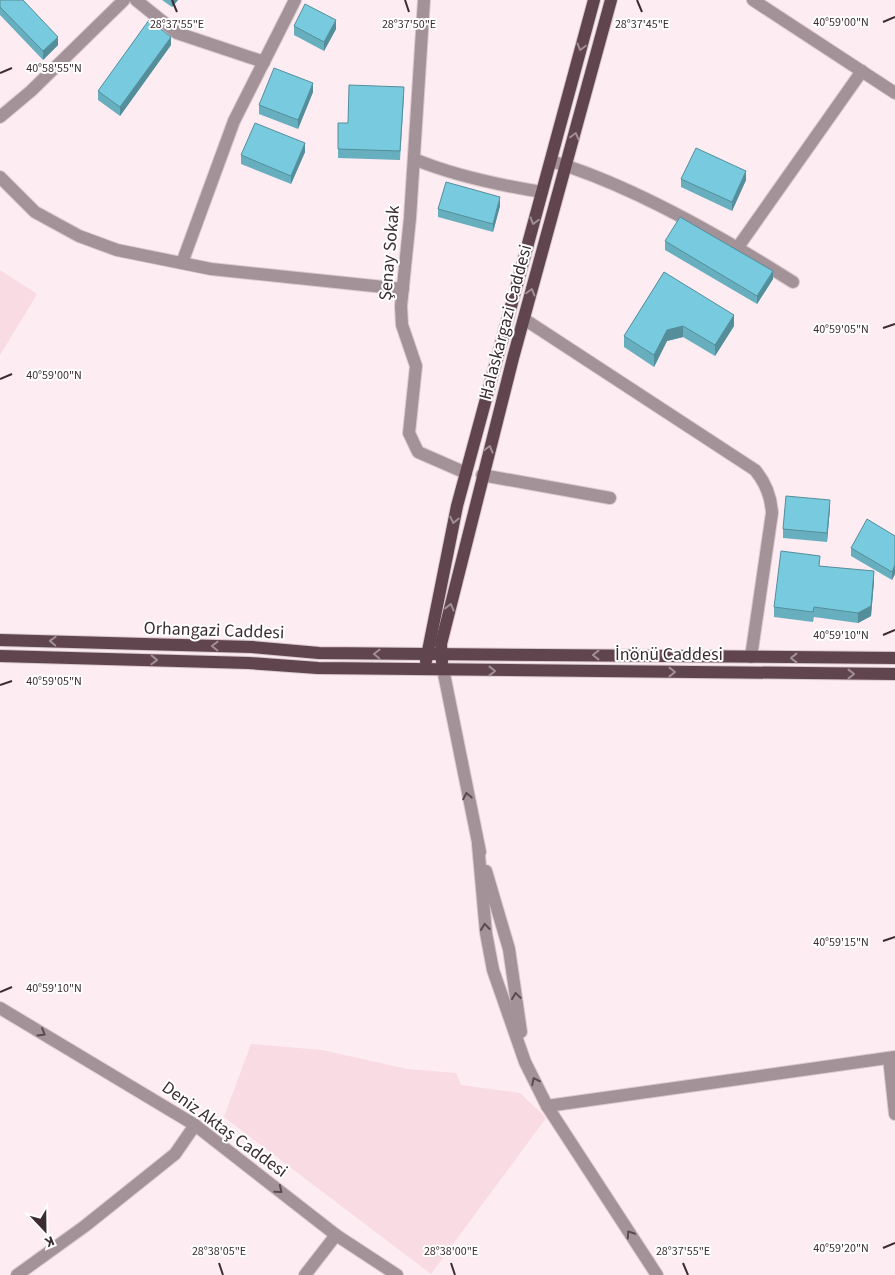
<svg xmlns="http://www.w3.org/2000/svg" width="895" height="1275" font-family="'Source Sans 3',sans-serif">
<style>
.built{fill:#f9dbe4}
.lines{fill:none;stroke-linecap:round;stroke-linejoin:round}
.minor-casing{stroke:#dac9ce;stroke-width:14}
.major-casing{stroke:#dac9ce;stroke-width:14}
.minor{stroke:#a39297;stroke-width:12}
.major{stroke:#61454e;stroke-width:12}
.wall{fill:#67afbf}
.shaded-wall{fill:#548e9b}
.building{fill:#78cbde;stroke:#548e9b}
.oneway{stroke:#a08f95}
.oneway2{stroke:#5b4b50}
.ticks{fill:none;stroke:#3c2c31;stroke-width:2}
.labels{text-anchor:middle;stroke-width:4;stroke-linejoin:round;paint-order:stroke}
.street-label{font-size:18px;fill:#3c2c31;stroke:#fff}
.ticks-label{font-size:12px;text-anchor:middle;fill:#3c2c31;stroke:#fff;stroke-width:4;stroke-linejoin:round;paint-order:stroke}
</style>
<rect width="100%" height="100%" fill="#fdecf1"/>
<g class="built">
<polygon points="0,270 37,294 0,355"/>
<polygon points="251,1044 322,1050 407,1069 456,1073 461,1085 520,1093 546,1118 431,1274 224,1117"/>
</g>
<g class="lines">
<g class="minor-casing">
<g id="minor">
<polyline points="136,0 177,33 264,62"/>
<polyline points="424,0 410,218 401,306 402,325 416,366 409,433 418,452 466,473"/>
<polyline points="753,0 895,93"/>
<polyline points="0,117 31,91 124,0"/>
<path d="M414,159C455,176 498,185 542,192"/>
<path d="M551,161C632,185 722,237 793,282"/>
<polyline points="0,177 35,212 79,236 117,250 211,269 403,289"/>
<polyline points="738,247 862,71"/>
<polyline points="182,263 234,121 295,0"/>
<path d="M524,319L755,470C766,483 771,496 772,513L751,657"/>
<polyline points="482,475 610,498"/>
<polyline points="443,669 480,852"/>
<polyline points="478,844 486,933 493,970 525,1062 547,1106 657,1275"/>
<polyline points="486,871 509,949 521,1032"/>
<polyline points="0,1008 195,1125 336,1235 397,1275"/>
<polyline points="889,1058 895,1114"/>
<polyline points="547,1106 895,1057"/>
<polyline points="17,1275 85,1226 175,1154 195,1125"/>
<polyline points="305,1275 336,1235"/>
</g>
</g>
<g class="major-casing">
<g id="major">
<polyline points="0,640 252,647 319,653 895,658"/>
<polyline points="0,656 249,663 318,668 895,674"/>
<polyline points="426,661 457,506 594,0"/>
<polyline points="442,662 441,644 513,358 611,0"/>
</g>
</g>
<use href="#minor" class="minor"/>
<use href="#major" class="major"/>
</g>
<g class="wall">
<polygon points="0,0 58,45 43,60 0,15"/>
<polygon points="162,0 178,0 172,7"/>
<polygon points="294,26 336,29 324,51 294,35"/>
<polygon points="171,45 120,116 98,100 98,91"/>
<polygon points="313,92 298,129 259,114 259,105"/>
<polygon points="404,96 400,160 338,158 338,123 348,123"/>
<polygon points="305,152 291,184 241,164 241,155"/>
<polygon points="681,179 746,180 732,211 681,187"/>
<polygon points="500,206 493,232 438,217 438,209"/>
<polygon points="665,241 773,279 757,304 665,250"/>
<polygon points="664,272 734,326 715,356 683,337 667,341 654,367 624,347 624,336"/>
<polygon points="830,508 827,542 783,538 783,529"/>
<polygon points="895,536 895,574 892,580 851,556 851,548"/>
<polygon points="820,566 874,581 871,616 858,623 814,617 813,622 774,617 774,607"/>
</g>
<g class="shaded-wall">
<polygon points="172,0 178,0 172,7"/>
<polygon points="336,20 336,29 324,51 324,42"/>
<polygon points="58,37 58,45 43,60 43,51"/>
<polygon points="171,37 171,45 120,116 120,107"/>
<polygon points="313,83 313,92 298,129 298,120"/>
<polygon points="305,143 305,152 291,184 291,176"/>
<polygon points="746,171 746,180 732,211 732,202"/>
<polygon points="500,197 500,206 493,232 493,224"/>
<polygon points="773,271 773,279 757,304 757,296"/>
<polygon points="734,315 734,326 715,356 715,345"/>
<polygon points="683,326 683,337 667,341 654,367 654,355 667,330"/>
<polygon points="830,500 830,508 827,542 827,533"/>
<polygon points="895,565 895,574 892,580 892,572"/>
<polygon points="874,571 874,581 871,616 858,623 858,613"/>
</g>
<g class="building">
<polygon points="0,0 23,0 58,37 43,51 0,7"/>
<polygon points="305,4 336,20 324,42 294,26"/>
<polygon points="149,20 171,37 120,107 98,91"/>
<polygon points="274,68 313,83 298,120 259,105"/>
<polygon points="349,85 404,87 400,151 338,149 338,123 348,123"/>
<polygon points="255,123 305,143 291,176 241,155"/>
<polygon points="696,148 746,171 732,202 681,179"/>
<polygon points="446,182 500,197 493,224 438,209"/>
<polygon points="680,217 773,271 757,296 665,241"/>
<polygon points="664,272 734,315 715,345 683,326 667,330 654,355 624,336"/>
<polygon points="786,496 830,500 827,533 783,529"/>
<polygon points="867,519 895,536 895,565 892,572 851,548"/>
<polygon points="781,551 820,556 819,566 874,571 871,606 858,613 814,607 813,612 774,607"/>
</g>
<defs><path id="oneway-chevron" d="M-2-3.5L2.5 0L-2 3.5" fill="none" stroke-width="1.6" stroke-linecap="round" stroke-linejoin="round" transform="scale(1.25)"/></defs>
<g class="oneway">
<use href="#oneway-chevron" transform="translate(581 47) rotate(105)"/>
<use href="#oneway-chevron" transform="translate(575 136) rotate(-75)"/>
<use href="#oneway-chevron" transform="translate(534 221) rotate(106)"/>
<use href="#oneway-chevron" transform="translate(531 292) rotate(-74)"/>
<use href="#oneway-chevron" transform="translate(489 449) rotate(-75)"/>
<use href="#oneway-chevron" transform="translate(454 520) rotate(102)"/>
<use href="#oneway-chevron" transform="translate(450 607) rotate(-76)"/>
<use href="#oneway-chevron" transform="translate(53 641) rotate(-178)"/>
<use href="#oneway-chevron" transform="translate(215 646) rotate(-179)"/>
<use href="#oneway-chevron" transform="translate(377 654) rotate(-179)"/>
<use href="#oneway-chevron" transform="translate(596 655) rotate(-180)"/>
<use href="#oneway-chevron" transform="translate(794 658) rotate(-180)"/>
<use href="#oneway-chevron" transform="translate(154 660) rotate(2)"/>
<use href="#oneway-chevron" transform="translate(492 671)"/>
<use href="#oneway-chevron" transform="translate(672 672)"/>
<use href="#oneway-chevron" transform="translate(851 674)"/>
</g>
<g class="oneway2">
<use href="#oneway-chevron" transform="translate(467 796) rotate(-101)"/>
<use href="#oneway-chevron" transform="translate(485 927) rotate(-96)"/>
<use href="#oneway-chevron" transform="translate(516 996) rotate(-98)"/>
<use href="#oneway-chevron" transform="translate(42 1033) rotate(30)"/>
<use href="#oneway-chevron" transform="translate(535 1081) rotate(-116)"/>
<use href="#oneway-chevron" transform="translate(279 1190) rotate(39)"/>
<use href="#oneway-chevron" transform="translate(630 1234) rotate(-123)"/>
</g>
<path class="ticks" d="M172,0L177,12M405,0L409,12M637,0L642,12M883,22L895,17M0,73L12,68M883,328L895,324M0,379L12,374M883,635L895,630M0,685L12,681M883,941L895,937M0,992L12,987M883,1248L895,1243M219,1263L223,1275M451,1263L455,1275M683,1263L688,1275"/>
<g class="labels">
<g class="street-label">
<text transform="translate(389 253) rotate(-85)" y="6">Şenay Sokak</text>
<text transform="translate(505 322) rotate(-75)" y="6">Halaskargazi Caddesi</text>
<text transform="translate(214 630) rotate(2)" y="6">Orhangazi Caddesi</text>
<text x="669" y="660">İnönü Caddesi</text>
<text transform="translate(225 1129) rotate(36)" y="6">Deniz Aktaş Caddesi</text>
</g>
</g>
<g class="ticks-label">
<text x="841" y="26">40°59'00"N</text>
<text x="177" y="28">28°37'55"E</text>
<text x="642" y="28">28°37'45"E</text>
<text x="409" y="28">28°37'50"E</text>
<text x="54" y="72">40°58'55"N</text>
<text x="841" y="333">40°59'05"N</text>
<text x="54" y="379">40°59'00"N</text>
<text x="841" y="639">40°59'10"N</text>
<text x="54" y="685">40°59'05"N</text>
<text x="841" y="946">40°59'15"N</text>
<text x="54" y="992">40°59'10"N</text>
<text x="841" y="1252">40°59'20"N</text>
<text x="219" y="1255">28°38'05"E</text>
<text x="451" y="1255">28°38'00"E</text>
<text x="683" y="1255">28°37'55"E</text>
</g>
<g transform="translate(45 1230) rotate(158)" stroke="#ffffff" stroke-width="4" paint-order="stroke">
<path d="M0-4L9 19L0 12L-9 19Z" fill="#3c2c31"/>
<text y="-8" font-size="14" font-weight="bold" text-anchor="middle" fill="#3c2c31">K</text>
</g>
</svg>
